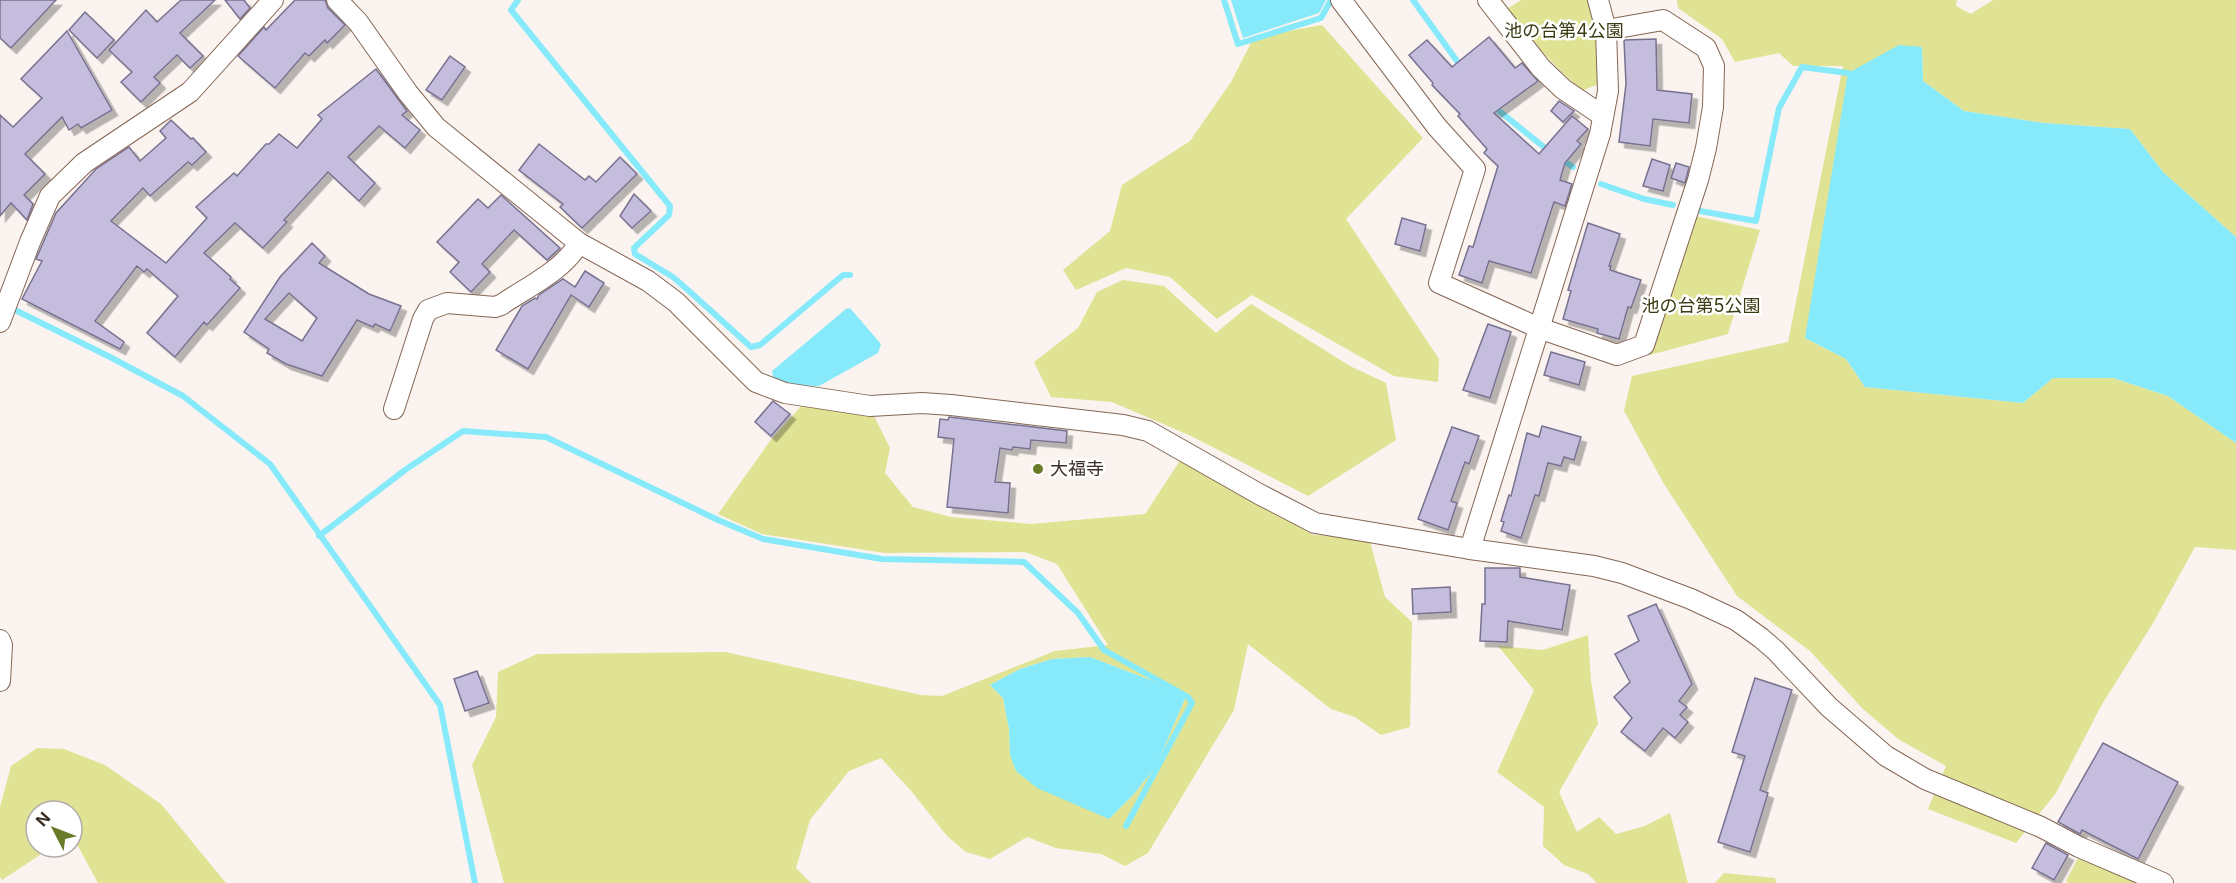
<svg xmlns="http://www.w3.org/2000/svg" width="2236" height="883" font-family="Inter,'Noto Sans JP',sans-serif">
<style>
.green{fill:#e0e393;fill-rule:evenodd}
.water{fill:#86eafa}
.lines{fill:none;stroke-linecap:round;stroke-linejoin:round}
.stream{stroke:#86eafa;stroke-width:6}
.building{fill:#c4bdde;stroke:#787290;stroke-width:1.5;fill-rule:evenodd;filter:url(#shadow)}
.street-casing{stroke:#846655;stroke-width:22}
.street{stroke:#fff;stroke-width:20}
.poi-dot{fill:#697a29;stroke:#fff;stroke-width:2}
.labels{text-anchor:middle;stroke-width:5;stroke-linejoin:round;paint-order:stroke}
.park-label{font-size:18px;fill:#3b3c13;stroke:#fff}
.poi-label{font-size:18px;fill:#3c2e27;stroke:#fff;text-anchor:start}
</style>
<defs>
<filter id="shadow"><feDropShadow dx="5.5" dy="5.5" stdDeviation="0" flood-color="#0004"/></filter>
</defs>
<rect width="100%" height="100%" fill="#faf3ef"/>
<g class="green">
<polygon points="1521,0 1588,0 1597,37 1599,84 1581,91 1544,54 1507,9"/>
<polygon points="1677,0 1957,0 1956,6 1971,14 1993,0 2236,0 2236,237 2163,172 2130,129 2044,123 1964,111 1923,81 1922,47 1805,338 1846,359 1865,387 2023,403 2053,378 2113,378 2168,396 2236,443 2236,550 2195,547 2153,623 2101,706 2056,793 2016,843 1928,809 1946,766 1898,739 1862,708 1810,651 1737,596 1664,484 1624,411 1632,376 1788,342 1843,66 1793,66 1779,53 1735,62 1722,39 1678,8"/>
<polygon points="1322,25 1423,138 1346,219 1439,359 1438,382 1394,376 1252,295 1217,319 1170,277 1126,268 1076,290 1063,270 1110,231 1122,185 1190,141 1231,82 1254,37"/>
<polygon points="1695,216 1760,230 1728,334 1650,355"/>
<polygon points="1123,280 1164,286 1216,333 1251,304 1350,366 1386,383 1396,440 1308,496 1191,436 1112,402 1051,397 1034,362 1078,328 1097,292"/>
<path d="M803,404L873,414L890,448L885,473L913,507L951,517L1031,524L1145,514L1183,456L1313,535L1369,538L1385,597L1412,622L1410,727L1381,735L1355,717L1331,709L1248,644L1234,710L1148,853L1125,866L1101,854L1056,848L1027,837L990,859L966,852L947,836L912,792L881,758L849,771L810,820L796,868L811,883H504L472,765L496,717L498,672L537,654L725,652L921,695L942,696L1055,651L1108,645L1057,564L1025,552L885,553L762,534L718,514L770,441ZM1090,657L1187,694L1156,766L1134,794L1109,819L1010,755L1009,729L1003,698L990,685L1020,669L1052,659Z"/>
<polygon points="1588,635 1591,681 1598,724 1559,792 1577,832 1599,817 1616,834 1645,826 1670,813 1688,883 1597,883 1588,874 1564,865 1543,846 1544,807 1497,772 1534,690 1498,646 1543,650"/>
<polygon points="37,748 64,749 105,765 161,804 226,883 98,883 72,835 72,811 36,811 36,847 52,847 2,880 0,877 0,807 11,766"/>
<polygon points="2079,856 2138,883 2068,883 2066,881"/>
<polygon points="1724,873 1775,878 1776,883 1715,883"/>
</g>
<g class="water">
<polygon points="1231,0 1326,0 1319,13 1243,38"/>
<polygon points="1899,45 1922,47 1923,81 1964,111 2044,123 2130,129 2163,172 2236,237 2236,443 2168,396 2113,378 2053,378 2023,403 1865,387 1846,359 1805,338 1848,73"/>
<path d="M850,308L881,344L878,353L819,386C810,386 784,384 777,380C772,377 773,375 772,371L846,309Z"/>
<polygon points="1090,657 1187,694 1156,766 1134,794 1109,819 1037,788 1016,771 1010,755 1009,729 1003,698 990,685 1020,669 1052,659"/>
</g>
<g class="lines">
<g class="stream">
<polyline points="518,0 511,10 670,206 669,215 634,248 635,254 673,277 689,291 751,347 760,345 843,275 850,275"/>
<polyline points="1224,0 1238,44 1321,18 1331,0"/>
<polyline points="1413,0 1462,68"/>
<polyline points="1493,106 1550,152"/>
<polyline points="1559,158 1573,167"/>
<polyline points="1601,184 1644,199 1673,205"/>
<polyline points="1700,211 1756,221 1779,108 1802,67 1848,73 1853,77"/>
<polyline points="9,307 110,357 183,396 270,464 440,705 475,883"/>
<polyline points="319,536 405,470 463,431 546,437 718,520 763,539 882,559 1024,562 1078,613 1104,650 1188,697 1192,703 1126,826"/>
</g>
</g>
<g class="building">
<polygon points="0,0 56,0 11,48 0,38"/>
<polygon points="181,0 215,0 180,33 203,56 190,68 177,55 154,77 160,83 141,102 121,82 132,72 109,50 146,10 157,22"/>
<polygon points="225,0 244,0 250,8 240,19"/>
<polygon points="295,0 325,0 328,8 345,25 327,43 325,40 309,56 305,53 275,88 238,56 264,27 266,30"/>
<polygon points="85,12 114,40 97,58 69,30"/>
<polygon points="67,31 112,110 81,128 78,124 69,130 62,117 25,154 45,174 24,195 33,204 27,220 11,203 0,216 0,115 13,127 42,98 21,79"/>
<polygon points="1489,37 1515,68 1522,63 1538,81 1494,113 1539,154 1572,116 1588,129 1577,141 1581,144 1565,163 1560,180 1572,184 1565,206 1554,202 1531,273 1489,261 1482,283 1459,275 1469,246 1473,247 1498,166 1484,153 1487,149 1458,116 1460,114 1432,85 1433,83 1409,55 1427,40 1452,67"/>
<polygon points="1656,39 1657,90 1692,94 1689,123 1653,119 1650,146 1619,142 1626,84 1624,40"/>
<polygon points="450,56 465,67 442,100 426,90"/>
<polygon points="376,69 407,111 402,115 420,130 405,148 379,126 348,157 375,183 359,201 328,172 284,220 287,222 263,248 235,223 204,253 231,277 230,279 240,288 207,325 204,322 175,357 147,333 178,296 147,269 144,272 137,266 95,321 124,342 120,349 22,299 42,261 36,259 56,213 96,169 129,147 140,161 166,138 160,131 171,120 191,139 193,138 206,152 192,165 188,162 150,196 143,188 111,221 166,263 207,218 196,207 234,173 237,176 266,144 269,144 279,134 297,148 322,119 318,115"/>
<polygon points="1559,101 1574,111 1563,122 1551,111"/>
<polygon points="539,144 585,180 589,176 596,182 620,157 637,174 582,228 560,207 563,204 519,170"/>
<polygon points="1652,159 1670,165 1663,191 1643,186"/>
<polygon points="1676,163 1689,167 1685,183 1671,178"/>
<polygon points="634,194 651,211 632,228 620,216"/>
<polygon points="501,195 560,248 547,260 514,230 482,264 490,272 471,292 450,272 459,262 437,242 478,199 488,208"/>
<polygon points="1402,218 1426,225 1420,251 1395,244"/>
<polygon points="1588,223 1620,234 1609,266 1611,266 1610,270 1641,280 1631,308 1628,307 1619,339 1597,333 1598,329 1563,319 1571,291 1568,290"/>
<path d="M312,243L325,256L319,263L369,294L401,306L390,331L375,324L373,327L357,320L322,376L286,364L267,353L269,349L244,332L280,277ZM289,293L317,318L302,341L265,319Z"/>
<polygon points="585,271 604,283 589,307 571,295 528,369 496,350 522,306 535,298 537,299 539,295 563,279 575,287"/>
<polygon points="1488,324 1511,332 1490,398 1463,390"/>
<polygon points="1551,352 1585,362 1579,385 1544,375"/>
<polygon points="773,401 790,414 771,436 755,422"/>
<polygon points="949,417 1067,431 1066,443 1031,440 1030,449 1013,447 1012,450 1000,448 995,482 1010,483 1008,513 947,507 954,439 938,437 940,419 948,420"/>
<polygon points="1542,426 1581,437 1574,460 1564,457 1561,466 1548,463 1539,496 1535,495 1521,538 1501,531 1504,522 1501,521 1509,495 1511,496 1527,433 1539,437"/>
<polygon points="1452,427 1479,436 1469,464 1465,462 1451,501 1457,503 1448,530 1418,519"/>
<polygon points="1485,568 1520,568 1520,577 1570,585 1562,630 1508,621 1507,642 1480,641 1482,604 1485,604"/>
<polygon points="1450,587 1451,612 1413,614 1412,589"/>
<polygon points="1656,604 1692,684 1679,701 1687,707 1680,715 1688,722 1675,738 1663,728 1645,751 1621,732 1632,718 1614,697 1630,682 1615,654 1639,641 1628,616"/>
<polygon points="477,671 489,703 465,711 454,679"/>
<polygon points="1755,678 1792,690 1760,790 1768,793 1750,852 1718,842 1745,756 1732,752"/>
<polygon points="2103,743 2178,782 2138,859 2082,830 2080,834 2058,822"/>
<polygon points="2046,843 2068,855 2054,880 2032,868"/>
</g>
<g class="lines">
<g class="street-casing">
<g id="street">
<polyline points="337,0 358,22 408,93 436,127 579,243 648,281 676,302 756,382 785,393 870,406 922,403 951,405 1123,425 1148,431 1259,494 1315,523 1470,549 1594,566 1622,573 1691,599 1736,620 1761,638 1776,651 1829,707 1886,756 1925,779 2041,827 2079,847 2163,883"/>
<polyline points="1341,0 1437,127 1475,169 1439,283 1539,328 1617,355 1644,345 1698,180 1706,148 1713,107 1714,66 1706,48 1663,20 1606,30"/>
<polyline points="1488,0 1541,68 1563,89 1603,116"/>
<polyline points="0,322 30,242 50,196 84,163 190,92 273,0"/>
<path d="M394,409L423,319L428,310L447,303L495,307L501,305C527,287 563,271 579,243"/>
<polyline points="1470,549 1600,134 1608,91 1606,30 1598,0"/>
<polyline points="0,640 2,645 0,681"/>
</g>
</g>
<use href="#street" class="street"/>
</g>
<circle class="poi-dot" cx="1038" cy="469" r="6"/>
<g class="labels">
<g class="park-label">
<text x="1564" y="37">池の台第4公園</text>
<text x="1701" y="312">池の台第5公園</text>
</g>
<g class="poi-label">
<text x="1050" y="475">大福寺</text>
</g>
</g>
<g transform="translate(54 829) rotate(312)"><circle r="28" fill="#ffffff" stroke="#b1aba9" stroke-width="1.5"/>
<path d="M0-4.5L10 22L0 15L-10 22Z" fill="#697a29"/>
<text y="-9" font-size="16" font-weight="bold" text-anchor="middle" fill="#3c2e27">N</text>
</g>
</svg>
